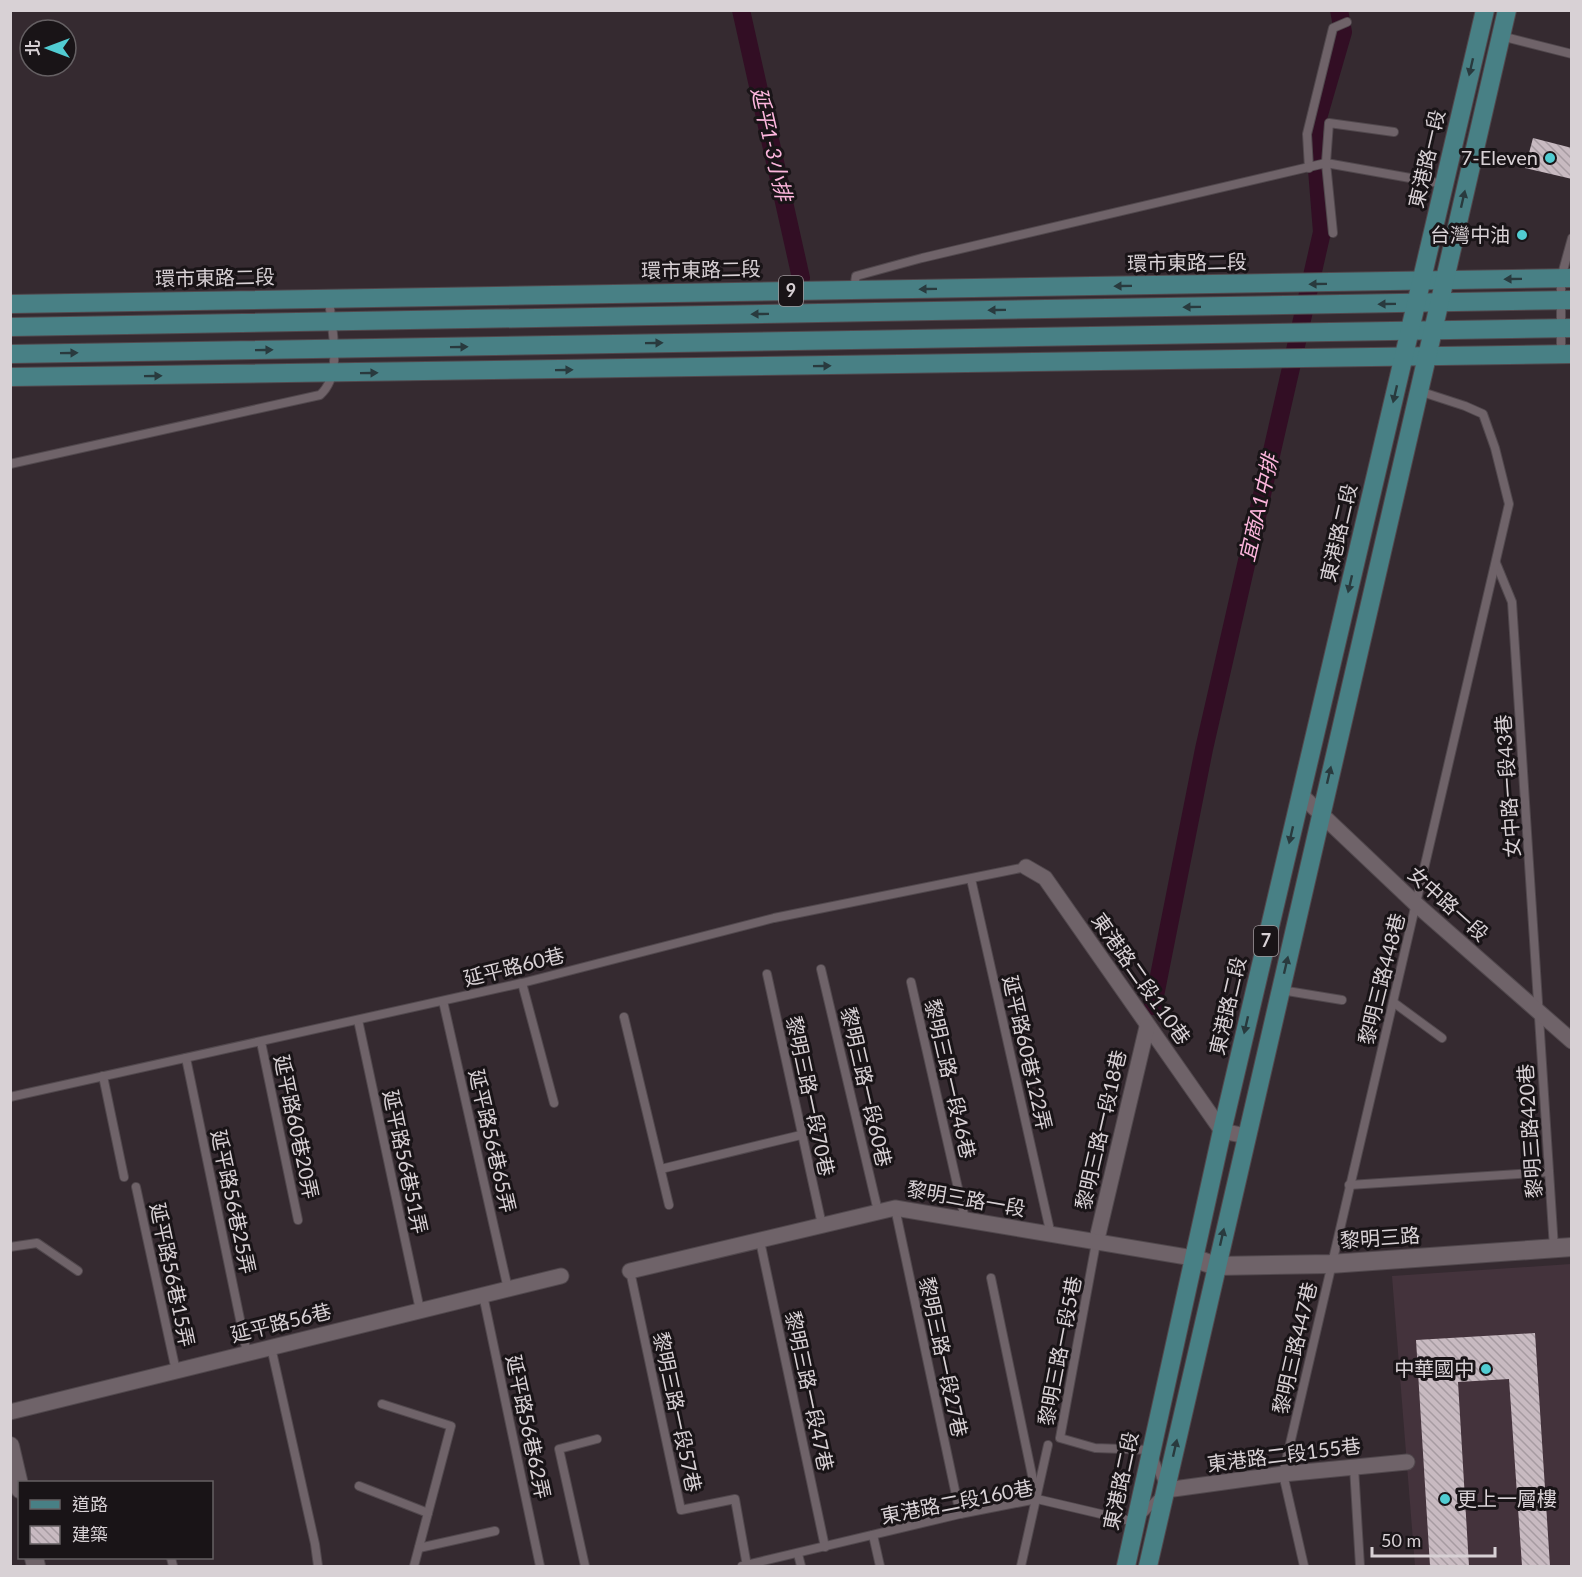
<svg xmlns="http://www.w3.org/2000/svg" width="1582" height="1577" font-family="Lato,'Noto Sans TC',sans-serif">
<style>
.built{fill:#44333c}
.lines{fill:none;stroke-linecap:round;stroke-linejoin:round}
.canal{stroke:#320e24;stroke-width:18}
.building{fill:url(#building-back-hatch)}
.lane-casing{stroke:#51484d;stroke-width:10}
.street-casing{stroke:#51484d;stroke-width:17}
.secondary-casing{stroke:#51484d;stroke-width:20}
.primary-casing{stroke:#51484d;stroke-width:20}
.lane{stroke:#6f6369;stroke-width:8}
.street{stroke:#6f6369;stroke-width:15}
.secondary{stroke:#6f6369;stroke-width:18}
.primary{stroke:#488085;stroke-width:18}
.oneway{fill:#293a3e}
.poi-dot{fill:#51ccd2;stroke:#191417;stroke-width:2}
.labels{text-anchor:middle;stroke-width:6;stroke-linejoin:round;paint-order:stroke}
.shield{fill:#191417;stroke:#9f989c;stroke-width:1.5}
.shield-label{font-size:18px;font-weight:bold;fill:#d8d1d5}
.poi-label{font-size:20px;fill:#d8d1d5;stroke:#191417;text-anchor:end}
.street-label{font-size:20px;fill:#d8d1d5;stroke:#191417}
.water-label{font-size:21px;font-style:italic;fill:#fdb6dd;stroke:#191417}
</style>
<defs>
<pattern id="building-back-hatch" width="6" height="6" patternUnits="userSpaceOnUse" patternTransform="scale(1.5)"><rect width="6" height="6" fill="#c8bac1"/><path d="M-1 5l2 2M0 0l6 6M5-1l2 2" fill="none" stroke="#a69ba1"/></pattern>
</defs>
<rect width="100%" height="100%" fill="#352a30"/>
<polygon class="built" points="1571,1264 1571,1566 1415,1566 1392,1276"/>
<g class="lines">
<g class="canal">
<polyline points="741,10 801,278"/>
<polyline points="1153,1006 1204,749 1322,232 1314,132 1343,32 1339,10"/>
</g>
</g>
<g class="building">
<polygon points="1533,138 1572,148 1572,179 1525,168"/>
<polygon points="1535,1333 1550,1566 1522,1566 1509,1379 1458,1382 1469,1566 1430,1566 1416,1340"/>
</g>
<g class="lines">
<g class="lane-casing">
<g id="lane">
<polyline points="1501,36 1572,54"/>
<polyline points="1394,132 1329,123 1326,163 1444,184"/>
<polyline points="1309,168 1307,134 1333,28 1347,22"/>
<polyline points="854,289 856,276 922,258 1326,163 1333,233"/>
<polyline points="1561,354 1561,278 1572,238"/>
<path d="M10,464L320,395C344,374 331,327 329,299"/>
<polyline points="1496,563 1512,602 1554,1248"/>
<polyline points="971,879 1051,1235"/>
<polyline points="821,969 878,1211"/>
<polyline points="767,974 822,1225"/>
<polyline points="911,982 965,1219"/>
<polyline points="522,983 554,1103"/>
<polyline points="1281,990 1342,1000"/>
<polyline points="443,1001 508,1289"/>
<polyline points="1393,1002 1442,1038"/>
<polyline points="624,1017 669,1205"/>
<polyline points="358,1020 420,1310"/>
<polyline points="261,1042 298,1220"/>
<polyline points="186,1058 247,1353"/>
<polyline points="103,1076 124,1177"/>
<polyline points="10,1097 522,983 774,918 1026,867"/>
<polyline points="661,1169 801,1135"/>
<polyline points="1349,1185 1549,1172"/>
<polyline points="136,1187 176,1371"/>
<polyline points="895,1208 960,1514"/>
<polyline points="760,1241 825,1547"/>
<polyline points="1096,1243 1060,1438 1095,1448 1151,1450 1163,1483"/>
<polyline points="10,1247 37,1243 78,1271"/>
<polyline points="630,1271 681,1510 735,1499 747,1566"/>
<polyline points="991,1278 1037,1499"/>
<polyline points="483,1295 540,1566"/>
<polyline points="271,1347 315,1544 318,1566"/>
<polyline points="382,1404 451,1426 414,1566"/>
<polyline points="1354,1467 1360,1566"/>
<polyline points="359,1486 428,1513"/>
<polyline points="873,1535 880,1566"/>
<polyline points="419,1548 495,1531"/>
<polyline points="798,1554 801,1566"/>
<polyline points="171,1558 173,1566"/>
<polyline points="585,1566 559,1449 597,1439"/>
<polyline points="742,1566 960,1514 1037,1499 1135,1522 1160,1496"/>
<polyline points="1021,1566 1048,1445"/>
<polyline points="1304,1566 1283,1474 1509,504 1495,448 1483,414 1465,406 1419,391"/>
</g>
</g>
<g class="street-casing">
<g id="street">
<polyline points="1301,795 1417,905 1572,1041"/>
<polyline points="1026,867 1045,878 1222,1131 1246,1136"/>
<polyline points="1096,1243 1147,1027"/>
<polyline points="630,1271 895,1208 1193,1258"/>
<polyline points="10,1412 561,1276"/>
<polyline points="1166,1490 1283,1474 1407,1462"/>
</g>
</g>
<g class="secondary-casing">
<g id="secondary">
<polyline points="1193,1258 1216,1266 1330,1264 1572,1247"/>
<polyline points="10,1446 20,1489"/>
<polyline points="34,1558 36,1566"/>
</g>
</g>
<g class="primary-casing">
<g id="primary">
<polyline points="10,304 1572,278"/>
<polyline points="10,327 1572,300"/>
<polyline points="10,354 1572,328"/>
<polyline points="10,377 1572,354"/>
<polyline points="1126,1566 1222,1131 1485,10"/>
<polyline points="1148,1566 1507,10"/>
</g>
</g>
<use href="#lane" class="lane"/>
<use href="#street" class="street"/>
<use href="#secondary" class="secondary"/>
<use href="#primary" class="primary"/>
</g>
<defs><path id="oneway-solid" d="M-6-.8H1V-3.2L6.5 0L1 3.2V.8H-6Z" transform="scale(1.5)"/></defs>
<g class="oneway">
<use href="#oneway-solid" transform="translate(1471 67) rotate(103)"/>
<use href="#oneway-solid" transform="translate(1463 199) rotate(-77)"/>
<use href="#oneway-solid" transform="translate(1513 279) rotate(179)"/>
<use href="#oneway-solid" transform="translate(1318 284) rotate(179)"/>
<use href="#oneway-solid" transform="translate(1123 286) rotate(179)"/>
<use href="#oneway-solid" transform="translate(928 289) rotate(179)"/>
<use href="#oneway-solid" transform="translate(1387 304) rotate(179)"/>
<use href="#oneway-solid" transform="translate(1192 307) rotate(179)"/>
<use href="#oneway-solid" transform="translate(997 310) rotate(179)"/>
<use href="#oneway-solid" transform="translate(760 314) rotate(179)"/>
<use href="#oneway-solid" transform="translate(654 343) rotate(-1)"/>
<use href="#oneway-solid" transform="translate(459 347) rotate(-1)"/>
<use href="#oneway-solid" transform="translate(264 350) rotate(-1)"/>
<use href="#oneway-solid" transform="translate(69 353) rotate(-1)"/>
<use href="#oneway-solid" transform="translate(822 366) rotate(-1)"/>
<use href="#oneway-solid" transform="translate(564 370) rotate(-1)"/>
<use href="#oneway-solid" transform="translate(369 373) rotate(-1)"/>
<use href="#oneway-solid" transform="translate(153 376) rotate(-1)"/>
<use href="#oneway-solid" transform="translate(1395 394) rotate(103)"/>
<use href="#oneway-solid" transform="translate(1350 584) rotate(103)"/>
<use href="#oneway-solid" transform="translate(1329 775) rotate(-77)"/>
<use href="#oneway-solid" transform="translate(1291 835) rotate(103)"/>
<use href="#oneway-solid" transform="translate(1286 965) rotate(-77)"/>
<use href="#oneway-solid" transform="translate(1246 1025) rotate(103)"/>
<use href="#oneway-solid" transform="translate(1222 1237) rotate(-77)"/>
<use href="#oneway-solid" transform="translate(1175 1448) rotate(-77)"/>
</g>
<g class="poi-dot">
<circle cx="1550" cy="158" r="6"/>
<circle cx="1522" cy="235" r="6"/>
<circle cx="1486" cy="1369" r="6"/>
<circle cx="1445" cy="1499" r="6"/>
</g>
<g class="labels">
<g class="shield">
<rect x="779" y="276" width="24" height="30" rx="4.5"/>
<rect x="1254" y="926" width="24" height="30" rx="4.5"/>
</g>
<g class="shield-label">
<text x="791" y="297">9</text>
<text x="1266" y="947">7</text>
</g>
<g class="poi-label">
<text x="1538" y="165">7-Eleven</text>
<text x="1510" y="242">台灣中油</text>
<text x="1474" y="1376">中華國中</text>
<text x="1457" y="1506" text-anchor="start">更上一層樓</text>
</g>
<g class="street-label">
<text transform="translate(1427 159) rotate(-77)" y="7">東港路一段</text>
<text transform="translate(1187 263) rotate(-1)" y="7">環市東路二段</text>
<text transform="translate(701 270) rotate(-1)" y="7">環市東路二段</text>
<text transform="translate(215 278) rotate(-1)" y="7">環市東路二段</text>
<text transform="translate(1339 533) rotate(-77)" y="7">東港路二段</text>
<text transform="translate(1508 786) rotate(-94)" y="7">女中路一段43巷</text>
<text transform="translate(1448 904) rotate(42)" y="7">女中路一段</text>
<text transform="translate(514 967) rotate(-14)" y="7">延平路60巷</text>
<text transform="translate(1141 979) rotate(55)" y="7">東港路二段110巷</text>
<text transform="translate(1382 979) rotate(-76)" y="7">黎明三路448巷</text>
<text transform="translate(1228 1006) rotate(-77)" y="7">東港路二段</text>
<text transform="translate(1027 1053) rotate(77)" y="7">延平路60巷122弄</text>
<text transform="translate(950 1079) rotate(77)" y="7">黎明三路一段46巷</text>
<text transform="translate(866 1087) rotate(77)" y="7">黎明三路一段60巷</text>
<text transform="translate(810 1096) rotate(78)" y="7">黎明三路一段70巷</text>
<text transform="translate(296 1127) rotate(78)" y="7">延平路60巷20弄</text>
<text transform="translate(1101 1130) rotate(-77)" y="7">黎明三路一段18巷</text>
<text transform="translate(1530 1131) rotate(-94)" y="7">黎明三路420巷</text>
<text transform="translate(492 1141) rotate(77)" y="7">延平路56巷65弄</text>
<text transform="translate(405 1162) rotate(78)" y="7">延平路56巷51弄</text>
<text transform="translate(966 1199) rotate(10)" y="7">黎明三路一段</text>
<text transform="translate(233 1202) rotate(78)" y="7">延平路56巷25弄</text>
<text transform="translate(1380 1238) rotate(-4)" y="7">黎明三路</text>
<text transform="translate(172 1275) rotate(78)" y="7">延平路56巷15弄</text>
<text transform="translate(281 1323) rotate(-14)" y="7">延平路56巷</text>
<text transform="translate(1295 1348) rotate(-77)" y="7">黎明三路447巷</text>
<text transform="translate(1060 1351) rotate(-79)" y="7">黎明三路一段5巷</text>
<text transform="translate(943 1357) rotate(78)" y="7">黎明三路一段27巷</text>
<text transform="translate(809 1391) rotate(78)" y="7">黎明三路一段47巷</text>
<text transform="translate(677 1412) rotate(78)" y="7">黎明三路一段57巷</text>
<text transform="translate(528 1427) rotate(78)" y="7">延平路56巷62弄</text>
<text transform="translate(1284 1455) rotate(-7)" y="7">東港路二段155巷</text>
<text transform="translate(1121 1481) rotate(-78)" y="7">東港路二段</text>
<text transform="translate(957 1502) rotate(-11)" y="7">東港路二段160巷</text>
</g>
<g class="water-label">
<text transform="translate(771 144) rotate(77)" y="7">延平1-3小排</text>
<text transform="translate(1259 508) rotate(-77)" y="7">宜商A1中排</text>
</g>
</g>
<rect width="1582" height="1577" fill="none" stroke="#d8d1d5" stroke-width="24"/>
<rect x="18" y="1481" width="195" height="78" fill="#191417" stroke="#656063" stroke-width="1.5"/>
<rect x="30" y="1500" width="30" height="9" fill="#488085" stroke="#656063" stroke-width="1.5"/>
<text x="72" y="1511" font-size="18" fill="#d8d1d5">道路</text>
<rect x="30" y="1526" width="30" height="18" fill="url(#building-back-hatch)" stroke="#656063" stroke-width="1.5"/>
<text x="72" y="1541" font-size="18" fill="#d8d1d5">建築</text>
<g transform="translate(48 48) rotate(270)"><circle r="28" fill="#191417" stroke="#656063" stroke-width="1.5"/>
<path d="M0-4.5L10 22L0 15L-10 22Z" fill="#51ccd2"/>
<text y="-9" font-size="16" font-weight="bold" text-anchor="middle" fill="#d8d1d5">北</text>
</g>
<path d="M1372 1547v9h123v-9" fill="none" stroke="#d8d1d5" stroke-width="3"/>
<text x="1381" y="1547" font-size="18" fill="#d8d1d5" stroke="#191417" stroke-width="4.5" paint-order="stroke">50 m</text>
</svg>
